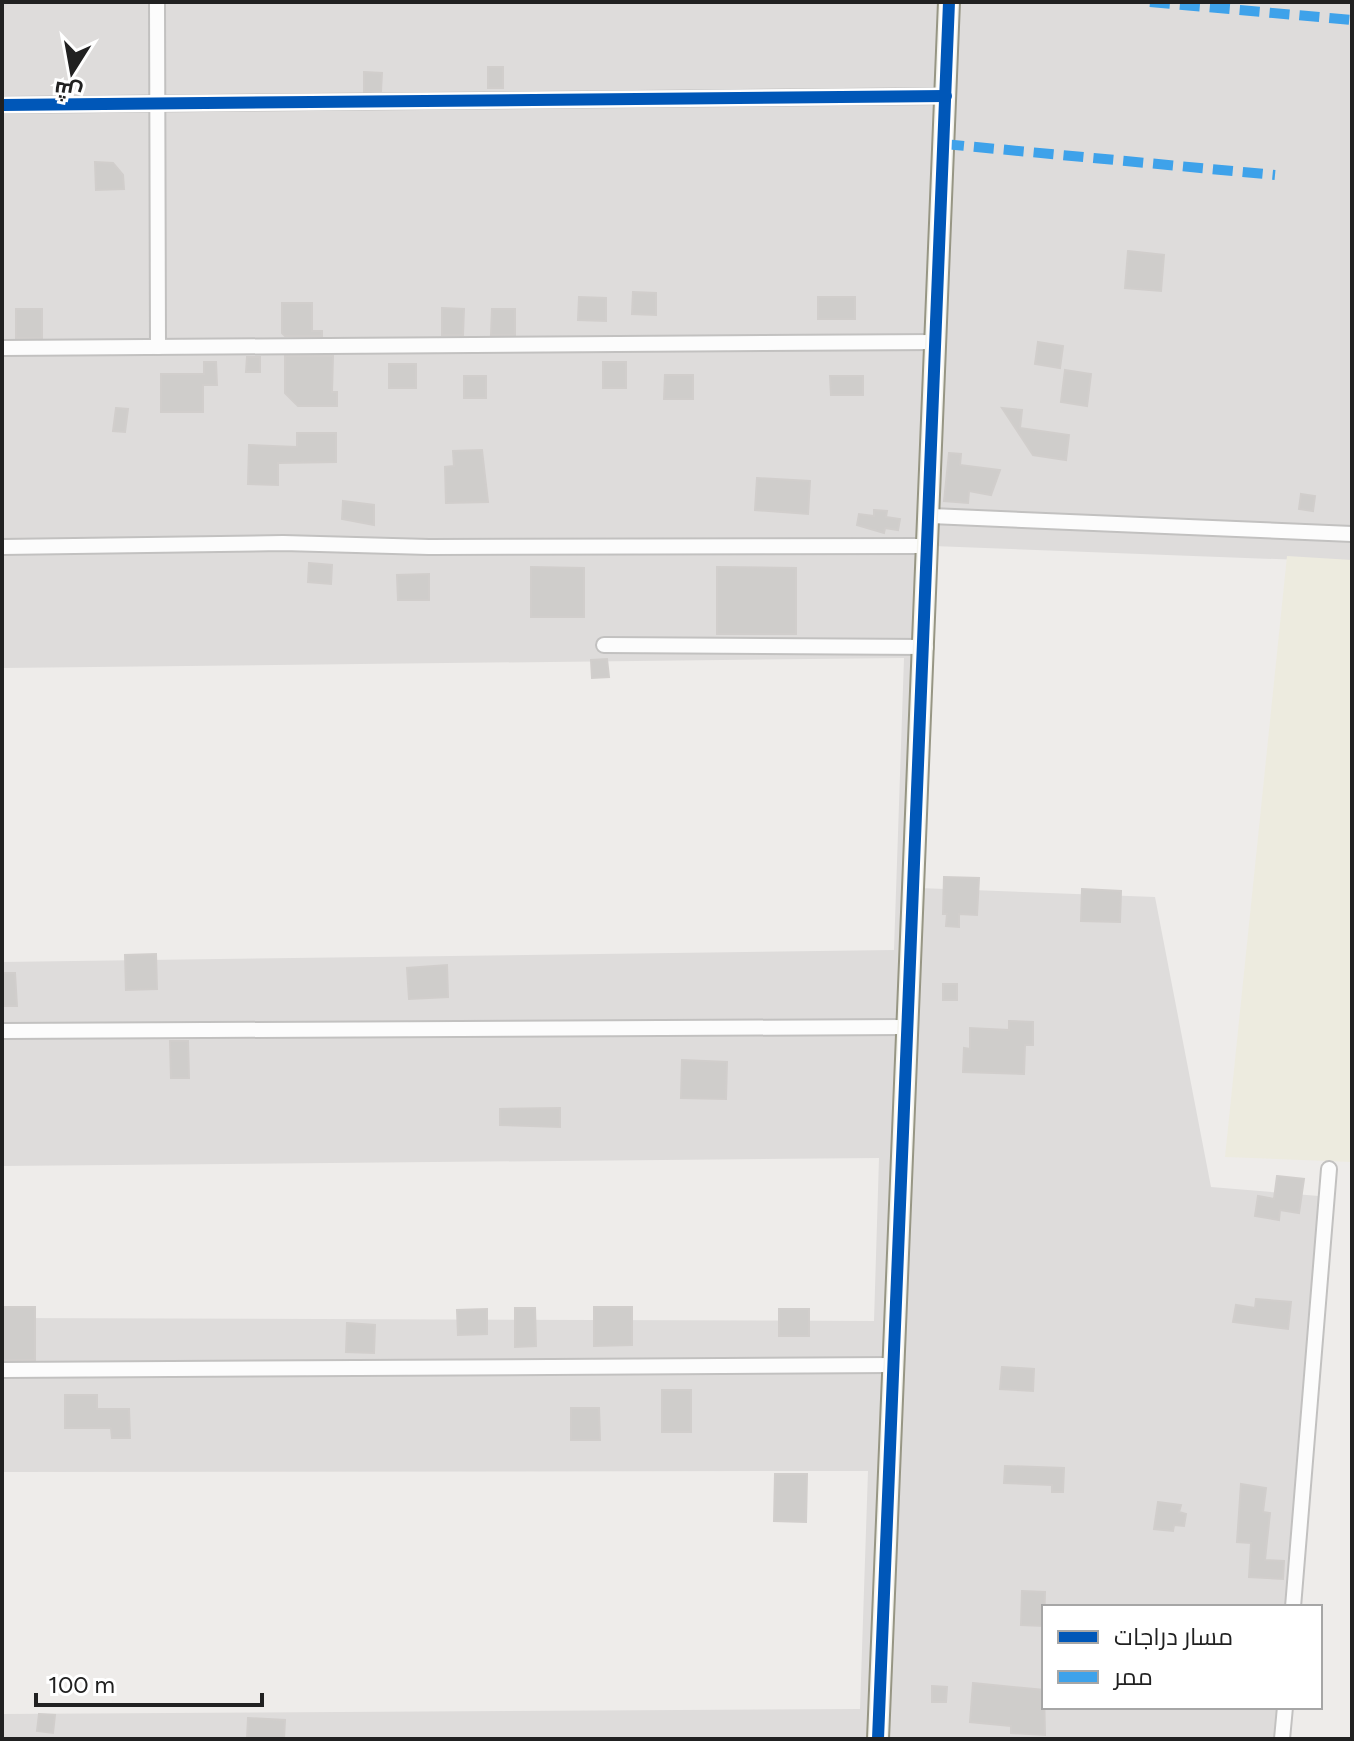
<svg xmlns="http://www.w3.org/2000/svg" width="1354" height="1741" font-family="Figtree,Cairo,sans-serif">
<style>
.residential{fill:#dedcdb}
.farmland{fill:#edebdf}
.building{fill:#cfcdcb;stroke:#d1cecc;stroke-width:2}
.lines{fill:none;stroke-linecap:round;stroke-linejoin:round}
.street-casing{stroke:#c2c1c0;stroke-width:18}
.secondary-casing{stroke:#979684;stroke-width:24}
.street{stroke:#fcfcfc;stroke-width:14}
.secondary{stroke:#f3f3ed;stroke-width:20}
.quiet{stroke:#3ea2ea;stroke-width:10;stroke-dasharray:20 10;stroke-linecap:butt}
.cycleway-casing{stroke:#fff;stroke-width:17}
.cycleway{stroke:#0057b8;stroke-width:12}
</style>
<rect width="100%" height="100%" fill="#eeecea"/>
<polygon class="residential" points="2,2 1352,2 1352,562 933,546 919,888 1155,897 1211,1187 1331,1197 1296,1607 1044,1607 1044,1707 1288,1707 1285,1739 2,1739 2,1714 860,1709 868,1471 2,1472 2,1318 874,1321 879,1158 2,1166 2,962 894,950 904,658 2,668"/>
<polygon class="farmland" points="1287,556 1352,560 1352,1162 1225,1157"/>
<g class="building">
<rect x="488" y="67" width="15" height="21"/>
<polygon points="364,72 382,73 381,91 364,92"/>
<polygon points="95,162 113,163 123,175 124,189 96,190"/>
<polygon points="1128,251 1164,255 1161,291 1125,288"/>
<polygon points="633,292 656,293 656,315 632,314"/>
<polygon points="579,297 606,298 606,321 578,320"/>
<rect x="818" y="297" width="37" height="22"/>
<polygon points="282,303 312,303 312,331 322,331 322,336 285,336 282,333"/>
<polygon points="442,308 464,309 463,335 442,335"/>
<rect x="16" y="309" width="26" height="29"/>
<polygon points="492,309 515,309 515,335 491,335"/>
<polygon points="1038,342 1063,346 1060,368 1035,364"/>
<polygon points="285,356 333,356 332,392 337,392 337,406 298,406 285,393"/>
<polygon points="247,357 260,357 260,372 246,372"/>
<polygon points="204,362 216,362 217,385 203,385 203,412 161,412 161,374 204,374"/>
<rect x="603" y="362" width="23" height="26"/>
<rect x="389" y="364" width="27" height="24"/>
<polygon points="1065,370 1091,374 1087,406 1061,402"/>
<polygon points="665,375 693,375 693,399 664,399"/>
<rect x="464" y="376" width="22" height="22"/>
<polygon points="830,376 863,376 863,395 831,395"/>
<polygon points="116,408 128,409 125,432 113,431"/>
<polygon points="1002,408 1022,410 1020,428 1069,435 1066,460 1033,455"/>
<polygon points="297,433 336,433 336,462 278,463 278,485 248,484 249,445 297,447"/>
<polygon points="482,450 488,502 446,503 445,467 454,466 453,451"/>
<polygon points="949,453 961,454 960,465 1000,470 991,495 969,491 968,503 944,501"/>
<polygon points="757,478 810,481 808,514 755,510"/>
<polygon points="1301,494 1315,496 1313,511 1299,509"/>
<polygon points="343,501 374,505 374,525 342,519"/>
<polygon points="874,510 887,511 886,517 900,519 898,530 885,528 884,533 857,525 859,514 874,516"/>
<polygon points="309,563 332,565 331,584 308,582"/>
<polygon points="531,567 584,568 584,617 531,617"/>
<polygon points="717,567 796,568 796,634 717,634"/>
<polygon points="429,574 429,600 398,600 397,575"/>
<polygon points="607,659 609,677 592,678 591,660"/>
<polygon points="944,877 979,878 977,915 959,914 959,927 946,926 947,914 943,914"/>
<polygon points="1082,889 1121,891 1120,922 1081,921"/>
<polygon points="156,954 157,989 126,990 125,955"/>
<polygon points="447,965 448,997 409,999 407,968"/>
<polygon points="2,973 15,973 17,1006 2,1006"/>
<rect x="943" y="984" width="14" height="16"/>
<polygon points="1009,1021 1033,1022 1033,1045 1025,1045 1024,1074 963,1072 964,1048 970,1049 970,1028 1009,1030"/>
<polygon points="170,1041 188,1041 189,1078 171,1078"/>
<polygon points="682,1060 727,1062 726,1099 681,1098"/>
<polygon points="560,1108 560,1127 500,1125 500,1109"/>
<polygon points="1277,1176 1304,1179 1299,1213 1280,1210 1279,1220 1255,1216 1258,1196 1274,1199"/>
<polygon points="1256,1299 1291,1302 1288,1329 1233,1322 1236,1305 1255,1308"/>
<rect x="2" y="1307" width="33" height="53"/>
<polygon points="594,1307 632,1307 632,1345 594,1346"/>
<polygon points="515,1308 535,1308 536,1346 515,1347"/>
<polygon points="487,1309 487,1334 458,1335 457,1310"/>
<rect x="779" y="1309" width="30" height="27"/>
<polygon points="347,1323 375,1325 374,1353 346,1352"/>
<polygon points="1002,1367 1034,1369 1033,1391 1000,1389"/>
<rect x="662" y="1390" width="29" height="42"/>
<polygon points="65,1395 97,1395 97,1409 129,1409 130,1438 112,1438 111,1428 65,1428"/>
<polygon points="571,1408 599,1408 600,1440 571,1440"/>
<polygon points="1005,1466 1064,1468 1063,1492 1052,1492 1052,1485 1004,1483"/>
<polygon points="775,1474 807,1474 806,1522 774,1521"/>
<polygon points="1241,1484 1266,1488 1263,1512 1270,1513 1265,1560 1284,1561 1283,1579 1249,1577 1251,1543 1237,1542"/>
<polygon points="1158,1502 1181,1505 1179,1512 1186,1514 1184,1526 1174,1525 1173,1531 1154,1529"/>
<polygon points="1022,1591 1045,1592 1044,1626 1021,1625"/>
<polygon points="973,1683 1044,1690 1045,1735 1011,1733 1011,1726 970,1722"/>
<polygon points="932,1686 947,1687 946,1702 932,1702"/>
<polygon points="39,1714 55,1715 53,1733 37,1731"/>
<polygon points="248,1718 285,1720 284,1739 247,1739"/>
</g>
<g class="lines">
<g class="street-casing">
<g id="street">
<polyline points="157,2 158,347"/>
<polyline points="2,105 946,96"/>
<polyline points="2,348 937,342"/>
<polyline points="931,516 1352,534"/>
<polyline points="2,547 283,543 429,547 929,546"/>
<polyline points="604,645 926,647"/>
<polyline points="2,1031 905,1027"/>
<polyline points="2,1370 893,1365"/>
<polyline points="1293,1607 1329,1169"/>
<polyline points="1282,1739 1285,1707"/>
</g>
</g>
<g class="secondary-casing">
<path id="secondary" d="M878,1739C901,1160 927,581 949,2"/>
</g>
<use href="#street" class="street"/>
<use href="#secondary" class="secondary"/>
<g class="quiet">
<polyline points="1150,2 1352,20"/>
<polyline points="944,144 1275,175"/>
</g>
<g class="cycleway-casing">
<g id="cycleway">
<polyline points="2,105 946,96"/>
<path d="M878,1739C901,1160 927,581 949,2"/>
</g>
</g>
<use href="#cycleway" class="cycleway"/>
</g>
<rect width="1354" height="1741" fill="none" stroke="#212121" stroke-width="8"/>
<rect x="1042" y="1605" width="280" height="104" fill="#ffffff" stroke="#a6a6a6" stroke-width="2"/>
<rect x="1058" y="1631" width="40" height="12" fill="#0057b8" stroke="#a6a6a6" stroke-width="2"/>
<text x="1114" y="1645" font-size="24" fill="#212121">مسار دراجات</text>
<rect x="1058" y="1671" width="40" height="12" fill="#3ea2ea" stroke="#a6a6a6" stroke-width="2"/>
<text x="1114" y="1685" font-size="24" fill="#212121">ممر</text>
<g transform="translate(72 72) rotate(191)" stroke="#ffffff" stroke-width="6" paint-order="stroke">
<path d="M0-6L14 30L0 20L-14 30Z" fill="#212121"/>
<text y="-12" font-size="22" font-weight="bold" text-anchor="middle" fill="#212121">ش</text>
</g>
<path d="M36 1693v12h226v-12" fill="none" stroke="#212121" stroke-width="4"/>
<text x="48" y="1693" font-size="24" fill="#212121" stroke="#ffffff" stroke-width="6" paint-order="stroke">100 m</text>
</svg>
